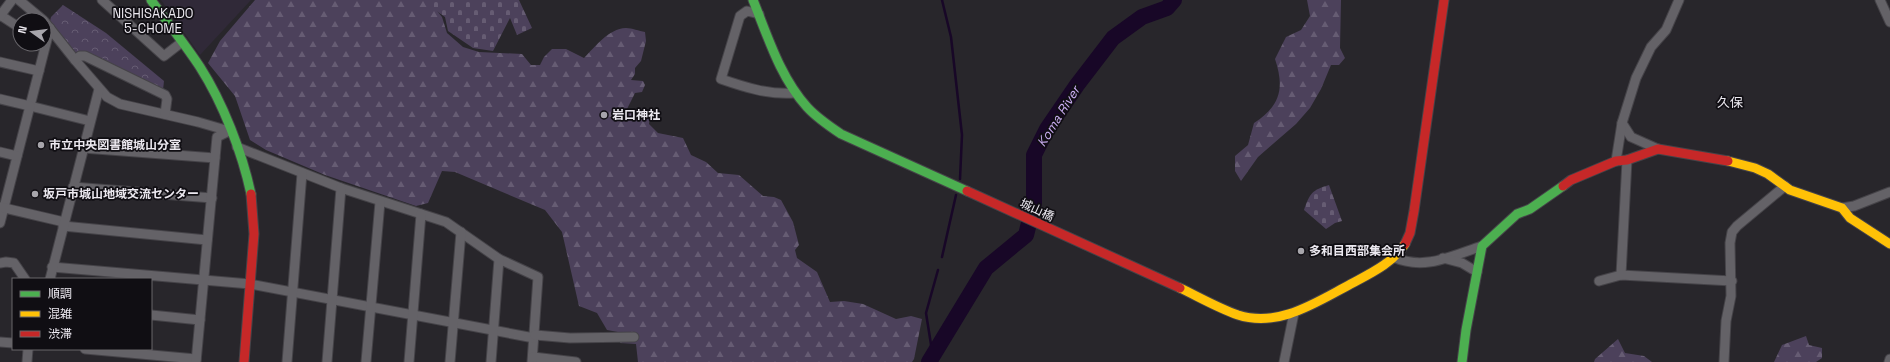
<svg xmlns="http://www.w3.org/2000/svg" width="1890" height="362" font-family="'Space Grotesk','Noto Sans JP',sans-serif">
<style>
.built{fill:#302938}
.forest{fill:url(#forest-firs)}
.cemetery{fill:url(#cemetery-stones)}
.park{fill:url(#park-crowns)}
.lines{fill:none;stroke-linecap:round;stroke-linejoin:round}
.stream{stroke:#180727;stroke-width:2.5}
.river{stroke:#180727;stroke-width:16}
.street-casing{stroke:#454348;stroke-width:11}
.fast-casing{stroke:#454348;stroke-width:11}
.slow-casing{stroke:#454348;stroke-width:11}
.jam-casing{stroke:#454348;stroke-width:11}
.street{stroke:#646267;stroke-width:9}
.fast{stroke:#4caf50;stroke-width:9}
.slow{stroke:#ffc107;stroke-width:9}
.jam{stroke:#c62828;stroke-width:9}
.poi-dot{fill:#a7a5ab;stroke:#100e13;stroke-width:1.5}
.labels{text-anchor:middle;stroke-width:3.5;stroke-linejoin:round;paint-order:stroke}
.poi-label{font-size:12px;font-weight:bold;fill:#ece9f0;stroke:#100e13;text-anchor:start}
.street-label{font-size:12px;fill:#ece9f0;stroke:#100e13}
.neighbourhood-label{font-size:13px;fill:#ece9f0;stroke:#100e13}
.water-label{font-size:13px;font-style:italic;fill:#cdb0f5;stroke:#100e13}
</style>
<defs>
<pattern id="forest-firs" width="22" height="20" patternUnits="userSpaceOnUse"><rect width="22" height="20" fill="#4c415b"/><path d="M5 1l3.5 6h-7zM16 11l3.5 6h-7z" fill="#665c73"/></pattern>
<pattern id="cemetery-stones" width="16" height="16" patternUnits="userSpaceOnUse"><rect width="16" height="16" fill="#4c415b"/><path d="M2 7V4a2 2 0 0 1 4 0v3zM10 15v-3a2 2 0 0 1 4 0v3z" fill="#665c73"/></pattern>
<pattern id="park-crowns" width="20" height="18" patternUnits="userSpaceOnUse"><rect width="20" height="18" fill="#4c415b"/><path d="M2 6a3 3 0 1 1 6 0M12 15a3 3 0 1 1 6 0" fill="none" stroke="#665c73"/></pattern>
</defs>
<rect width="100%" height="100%" fill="#28262b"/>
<polygon class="built" points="161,0 251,0 200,55"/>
<g class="forest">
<path d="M255,0H428L442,17L447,33L463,47L479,52L522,54L531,65H540L544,57L552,49H566L584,58C596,46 608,29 626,28C632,28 639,31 645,32L646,41L641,61L635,68V74L631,80L643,81L645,85L642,92L635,93L627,109H644L650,117L649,124L658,133L683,138L691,155L706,162L718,173L739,175L763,196L774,197L781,200L793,222L799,245L795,250L797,258L817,272L830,302L844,301L863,304L896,319L911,316L922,319L914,359L912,362H638L636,344L620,343L618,332L607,330L597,313L579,306L562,232L545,210L455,172L442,171L428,203L416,206L325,175L266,150L250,140L235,96L208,63L220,41Z"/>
<path d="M1307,0H1341L1340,48L1345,58L1339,65H1331L1321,89L1310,108L1296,124L1258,157L1241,181L1235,171V156L1248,145L1254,123C1280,106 1285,89 1275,59L1286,37L1301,30L1310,16Z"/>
<polygon points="1806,336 1809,345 1822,348 1822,358 1816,362 1774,362 1782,345"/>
<polygon points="1618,339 1625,353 1644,356 1652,362 1594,362 1595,359"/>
</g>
<g class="cemetery">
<polygon points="427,0 519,0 532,28 517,35 510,18 493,51 473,48 448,31 445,17 432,8"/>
<path d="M1329,185L1342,221L1335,223L1326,229L1304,210C1310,193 1312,190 1329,185Z"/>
</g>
<polygon class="park" points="63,5 106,33 164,81 163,90 76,53 50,21 51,17"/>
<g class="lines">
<g class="stream">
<polyline points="942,0 951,37 962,135 960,179"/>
<polyline points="942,257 956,195"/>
<polyline points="933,357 926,313 938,270"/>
</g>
<polyline class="river" points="929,362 986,268 1026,235 1034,203 1034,155 1047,129 1077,85 1113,38 1142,17 1167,8 1174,0"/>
<g class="street-casing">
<g id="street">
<polyline points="19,0 43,20"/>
<polyline points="102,0 164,56 182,42"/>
<polyline points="1880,0 1890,22"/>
<path d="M759,14L747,11L740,16L721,79C744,87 769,95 794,93"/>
<polyline points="0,15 20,28"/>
<polyline points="0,16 12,0"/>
<polyline points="44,21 75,60 107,97 120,104 198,122 229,131"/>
<polyline points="50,28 30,106 90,121"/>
<polyline points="75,60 80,56 85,56 165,95 167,99 165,114"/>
<polyline points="0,62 39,71"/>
<polyline points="0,99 30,106 0,223"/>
<polyline points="1622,123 1631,137 1658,149"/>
<polyline points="237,147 341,188 446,222 499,259 538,277 532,362"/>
<polyline points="83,148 215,158"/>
<polyline points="0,152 17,156"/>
<polyline points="1616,161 1622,123 1636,78 1651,47 1666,30 1679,0"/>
<polyline points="73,187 212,198"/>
<polyline points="0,207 64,222"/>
<polyline points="1842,208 1854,206 1890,192"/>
<polyline points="63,226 207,240"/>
<path d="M1393,257C1424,271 1452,256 1482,246"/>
<polyline points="1443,258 1462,263 1477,272"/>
<polyline points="0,263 6,262 14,263 25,279"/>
<polyline points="52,267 250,284 534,338"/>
<polyline points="1621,275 1627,160"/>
<polyline points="50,279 99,89"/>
<polyline points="1599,281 1621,275 1732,281"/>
<polyline points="151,315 200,320"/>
<polyline points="535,335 570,338 634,337"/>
<polyline points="0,342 13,343"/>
<polyline points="85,349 196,359"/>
<polyline points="533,357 576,362"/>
<polyline points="27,362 28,349"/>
<polyline points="196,362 217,137 229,131"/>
<polyline points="287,362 302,173"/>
<polyline points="327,362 341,188"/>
<polyline points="366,362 380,202"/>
<polyline points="409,362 421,214"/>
<polyline points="450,362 461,232"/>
<polyline points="491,362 499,259"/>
<polyline points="1284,362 1294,313"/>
<polyline points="1724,362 1726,321 1731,296 1730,243 1732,232 1737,226 1785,186"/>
<polyline points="1889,362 1890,359"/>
</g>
</g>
<g class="fast-casing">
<g id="fast">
<path d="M151,0C167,22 185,44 200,67C223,103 242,152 251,194"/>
<path d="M753,0C768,37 780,77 807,107C817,118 829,126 841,134L967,191"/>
<polyline points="1462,362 1466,330 1482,246 1517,214 1530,209 1563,186"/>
</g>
</g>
<g class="slow-casing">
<g id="slow">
<polyline points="1728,161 1755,168 1768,174 1790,190 1842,208 1850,218 1890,244"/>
<path d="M1180,288C1199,297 1218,308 1238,315C1278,328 1315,303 1349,285C1369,274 1392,264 1405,244"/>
</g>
</g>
<g class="jam-casing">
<g id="jam">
<polyline points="1563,186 1571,180 1616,161 1627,160 1658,149 1728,161"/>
<polyline points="967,191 1180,288"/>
<polyline points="1405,244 1410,233 1414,211 1444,0"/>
<polyline points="244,362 254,234 251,194"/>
</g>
</g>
<use href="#street" class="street"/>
<use href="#fast" class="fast"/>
<use href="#slow" class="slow"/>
<use href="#jam" class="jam"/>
</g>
<g class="poi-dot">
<circle cx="604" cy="115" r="4"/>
<circle cx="41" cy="145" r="4"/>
<circle cx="35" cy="194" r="4"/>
<circle cx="1301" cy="251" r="4"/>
</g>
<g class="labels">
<g class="poi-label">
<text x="612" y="119">岩口神社</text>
<text x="49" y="149">市立中央図書館城山分室</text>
<text x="43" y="198">坂戸市城山地域交流センター</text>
<text x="1309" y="255">多和目西部集会所</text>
</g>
<g class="street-label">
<text transform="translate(1037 210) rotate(25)" y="4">城山橋</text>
</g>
<g class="neighbourhood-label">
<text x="153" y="18">NISHISAKADO<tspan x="153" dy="15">5-CHOME</tspan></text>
<text x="1730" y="107">久保</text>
</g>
<g class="water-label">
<text transform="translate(1058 116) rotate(-58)" y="5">Koma River</text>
</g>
</g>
<rect x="12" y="278" width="140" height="72" fill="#100e13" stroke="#68666b"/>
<rect x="20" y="291" width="20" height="6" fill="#4caf50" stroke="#68666b"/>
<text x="48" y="298" font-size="12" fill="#ece9f0">順調</text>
<rect x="20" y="311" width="20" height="6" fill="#ffc107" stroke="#68666b"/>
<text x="48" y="318" font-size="12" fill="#ece9f0">混雑</text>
<rect x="20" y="331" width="20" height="6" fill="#c62828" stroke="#68666b"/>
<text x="48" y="338" font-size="12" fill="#ece9f0">渋滞</text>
<g transform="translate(32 32) rotate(284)"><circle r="19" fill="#100e13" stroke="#68666b"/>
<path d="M0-3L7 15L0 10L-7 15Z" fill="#a7a5ab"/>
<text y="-6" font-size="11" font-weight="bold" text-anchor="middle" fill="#ece9f0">N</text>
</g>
</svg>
